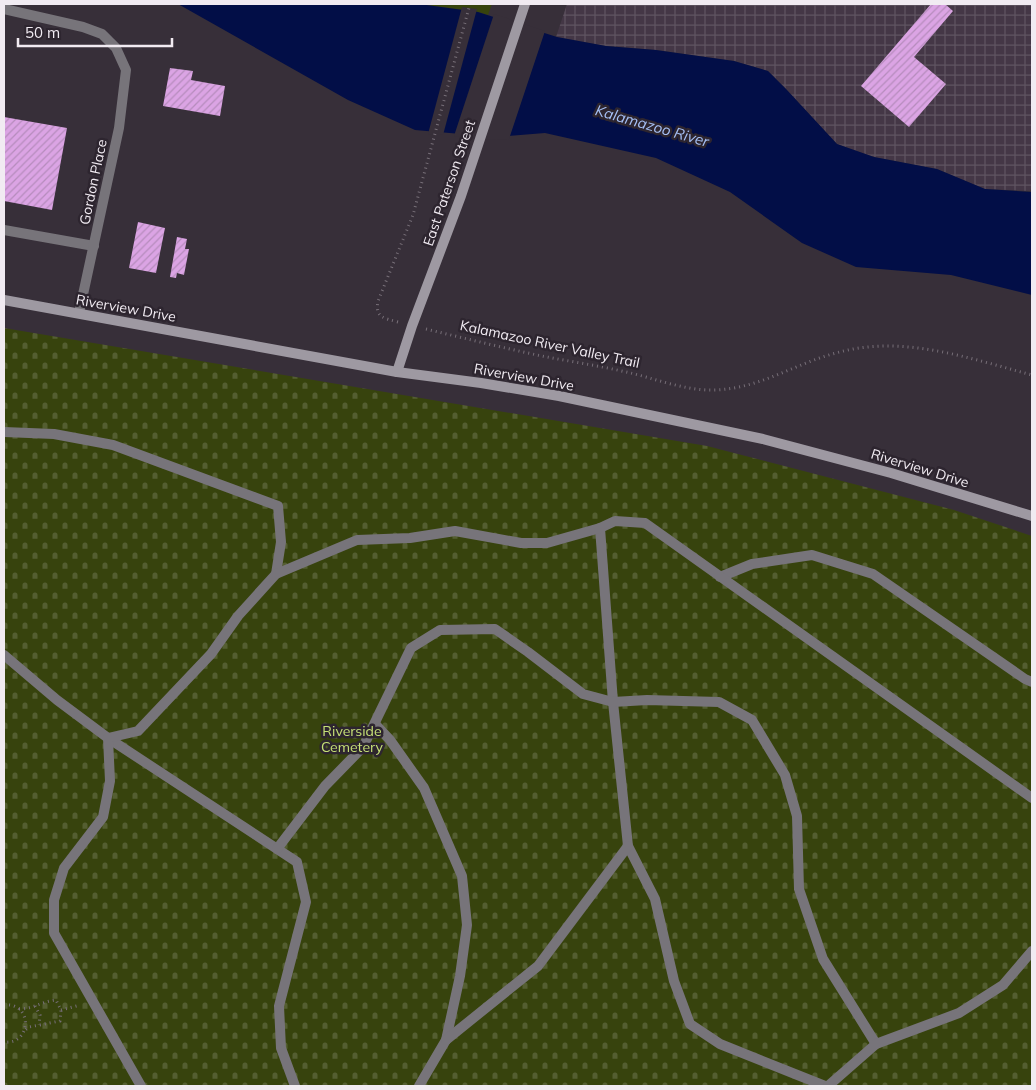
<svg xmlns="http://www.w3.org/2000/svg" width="1036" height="1090" font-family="Mulish,sans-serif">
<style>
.industrial{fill:url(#industrial-grid)}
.cemetery{fill:url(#cemetery-stones)}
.green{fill:#37430d}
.water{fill:#020e47}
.pier{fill:#372f39}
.building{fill:url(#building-hatch)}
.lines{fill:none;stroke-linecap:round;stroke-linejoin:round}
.path{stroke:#776f78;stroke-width:3;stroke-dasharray:1 4;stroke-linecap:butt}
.lane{stroke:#77747a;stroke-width:10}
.street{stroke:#77747a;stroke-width:10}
.secondary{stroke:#9e99a2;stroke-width:10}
.labels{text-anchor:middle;stroke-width:5;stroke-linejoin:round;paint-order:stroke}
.street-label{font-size:14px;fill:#f1ebf2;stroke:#2d252f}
.park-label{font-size:14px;fill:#c6e176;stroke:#2d252f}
.water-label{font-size:15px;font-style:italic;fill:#a6c0f6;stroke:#2d252f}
</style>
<defs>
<pattern id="industrial-grid" width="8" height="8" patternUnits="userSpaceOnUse" patternTransform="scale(1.25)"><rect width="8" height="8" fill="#443746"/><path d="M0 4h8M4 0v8" fill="none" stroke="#5f5461"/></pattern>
<pattern id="cemetery-stones" width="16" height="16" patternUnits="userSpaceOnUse" patternTransform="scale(1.25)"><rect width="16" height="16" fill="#37430d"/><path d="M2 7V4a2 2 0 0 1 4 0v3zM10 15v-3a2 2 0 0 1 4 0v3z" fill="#545e31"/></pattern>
<pattern id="building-hatch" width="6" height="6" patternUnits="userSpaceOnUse" patternTransform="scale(1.25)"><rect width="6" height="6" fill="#dba4e4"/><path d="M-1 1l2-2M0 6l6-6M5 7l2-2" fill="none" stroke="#b68cbd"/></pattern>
</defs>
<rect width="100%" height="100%" fill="#372f39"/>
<polygon class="industrial" points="567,4 1032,4 1032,187 1030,191 985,189 937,169 874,157 837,144 786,89 768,71 734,61 656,50 606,46 556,37"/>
<polygon class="cemetery" points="4,328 707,446 954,510 1032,536 1032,1086 4,1086"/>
<polygon class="green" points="419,4 492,4 488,15 478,12"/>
<polygon class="water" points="178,4 419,4 478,12 557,37 606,46 656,50 734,61 768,71 786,89 837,144 874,157 937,169 985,189 1032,192 1032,295 951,275 856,267 802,243 730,192 656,158 545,133 496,137 415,130 348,100"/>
<g class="pier">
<polygon points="462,7 477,9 443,135 428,134"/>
<polygon points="494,14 545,31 509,139 495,140 454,136"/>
</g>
<g class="building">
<polygon points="931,4 945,4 953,11 914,57 946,84 909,127 861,86"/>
<polygon points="170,68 193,71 191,80 225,86 220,116 163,106"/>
<polygon points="4,117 67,128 52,210 4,201"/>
<polygon points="138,222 165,228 156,273 129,268"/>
<polygon points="177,237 187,239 185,249 189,249 184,275 177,273 176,278 170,277"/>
</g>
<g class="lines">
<g class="path">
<path d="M398,322C384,318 375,318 378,301L413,215L470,4"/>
<path d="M426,329C463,338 500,347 537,355C566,361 596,365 626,372C654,378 685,391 714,390C759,389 794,364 836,353C902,334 968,358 1032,375"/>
<path d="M4,1005C33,1002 32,1045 4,1042"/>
<polyline points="35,1006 40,1015 39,1025"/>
<path d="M19,1009C33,1009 43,1001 56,1000L61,1010L60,1021L29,1027L23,1032"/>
<polyline points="61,1010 80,1005"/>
</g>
<g class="lane">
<polyline points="4,230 94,246"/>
<polyline points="4,432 54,434 113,445 278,506 281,542 276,574"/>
<polyline points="600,528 613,702 628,846 655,899 674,981 690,1024 720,1044 825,1086"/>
<polyline points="720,577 752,564 812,555 873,574 1025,679 1032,682"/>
<polyline points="4,655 57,700 108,738 297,862 306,902 279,1006 281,1048 295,1086"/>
<polyline points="375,724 390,740 424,788 462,876 467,925 460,976 446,1040 419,1086"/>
<polyline points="277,849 325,786 363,747 411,648 440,630 495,629 528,652 583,694 613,702 647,700 719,702 752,720 785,775 797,816 799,889 823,959 876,1044"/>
<polyline points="446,1040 538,966 628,846"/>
<polyline points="141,1086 54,933 54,900 64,868 103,817 110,781 108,738 138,731 211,654 238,616 276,574 357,540 410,538 455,531 521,543 547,543 600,528 615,521 645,523 1032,798"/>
<polyline points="828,1086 876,1044 959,1013 1003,985 1032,951"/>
</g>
<polyline class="street" points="4,9 83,27 102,34 116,48 126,70 119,128 79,313"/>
<g class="secondary">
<polyline points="4,300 397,372 481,383 559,396 763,439 891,473 1032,516"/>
<polyline points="397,372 412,326 461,196 525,4"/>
</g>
</g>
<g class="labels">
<g class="street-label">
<text transform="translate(93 182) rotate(-78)" y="5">Gordon Place</text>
<text transform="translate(449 183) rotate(-71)" y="5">East Paterson Street</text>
<text transform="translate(126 308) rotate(10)" y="5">Riverview Drive</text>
<text transform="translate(550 344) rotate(12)" y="5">Kalamazoo River Valley Trail</text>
<text transform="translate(524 377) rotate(10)" y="5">Riverview Drive</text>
<text transform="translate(920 468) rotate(17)" y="5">Riverview Drive</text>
</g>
<g class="park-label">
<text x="352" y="736">Riverside<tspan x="352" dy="16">Cemetery</tspan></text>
</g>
<g class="water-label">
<text transform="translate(652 126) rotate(16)" y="5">Kalamazoo River</text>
</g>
</g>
<rect width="1036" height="1090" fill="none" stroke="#f1ebf2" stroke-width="10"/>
<path d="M18 38v8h154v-8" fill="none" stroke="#f1ebf2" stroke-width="2.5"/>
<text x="25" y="38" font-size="15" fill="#f1ebf2" stroke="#2d252f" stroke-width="4" paint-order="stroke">50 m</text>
</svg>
